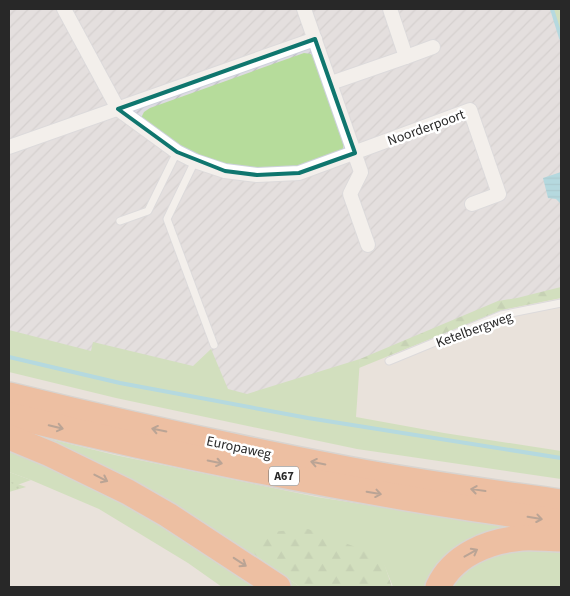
<svg xmlns="http://www.w3.org/2000/svg" width="570" height="596" font-family="'Source Sans 3',sans-serif">
<style>
.industrial{fill:url(#industrial-furrows)}
.grass{fill:#b6dc9b}
.forest{fill:url(#forest-firs)}
.park{fill:url(#park-dots)}
.water{fill:url(#water-rules)}
.lines{fill:none;stroke-linecap:round;stroke-linejoin:round}
.stream{stroke:#75cee4;stroke-width:4}
.service-casing{stroke:#cdd1dc;stroke-width:9}
.minor-casing{stroke:#cdd1dc;stroke-width:16}
.motorway-casing{stroke:#c3c3c3;stroke-width:28}
.service{stroke:#fff;stroke-width:7}
.minor{stroke:#fff;stroke-width:14}
.motorway{stroke:#f1945e;stroke-width:25}
.oneway{stroke:#825940}
.marked{fill:none;stroke:#0f766e;stroke-width:4;stroke-linejoin:round}
.labels{text-anchor:middle;stroke-width:5;stroke-linejoin:round;paint-order:stroke}
.shield{fill:#fff;stroke:#686868;stroke-width:1}
.shield-label{font-size:12px;font-weight:bold;fill:#282828}
.street-label{font-size:14px;fill:#282828;stroke:#fff}
</style>
<defs>
<pattern id="industrial-furrows" width="10" height="10" patternUnits="userSpaceOnUse" patternTransform="scale(1.25)"><rect width="10" height="10" fill="#dddbe2"/><path d="M-1 1l2-2M0 10L10 0M9 11l2-2" fill="none" stroke="#bebcc2"/></pattern>
<pattern id="forest-firs" width="22" height="20" patternUnits="userSpaceOnUse" patternTransform="scale(1.25)"><rect width="22" height="20" fill="#b6dc9b"/><path d="M5 1l3.5 6h-7zM16 11l3.5 6h-7z" fill="#9cbd86"/></pattern>
<pattern id="park-dots" width="8" height="8" patternUnits="userSpaceOnUse" patternTransform="scale(1.25)"><rect width="8" height="8" fill="#b6dc9b"/><path d="M2 2h.1M6 6h.1" fill="none" stroke="#9cbd86" stroke-width="1.8" stroke-linecap="round"/></pattern>
<pattern id="water-rules" width="6" height="5" patternUnits="userSpaceOnUse" patternTransform="scale(1.25)"><rect width="6" height="5" fill="#75cee4"/><path d="M0 2.5h6" fill="none" stroke="#65b1c4"/></pattern>
</defs>
<rect width="100%" height="100%" fill="#e9e2db"/>
<polygon class="industrial" points="9,9 551,9 561,37 561,288 260,404 9,343"/>
<g class="grass">
<polygon points="553,9 561,9 561,35"/>
<polygon points="304,53 311,54 316,58 344,141 343,149 311,163 277,170 245,169 215,163 194,154 156,133 141,118 144,112 150,108"/>
<polygon points="9,330 91,351 93,342 193,366 211,349 228,389 247,394 360,359 356,417 444,433 561,451 561,479 357,449 116,398 9,372"/>
<polygon points="13,430 115,455 317,497 545,533 510,533 426,587 393,587 381,557 255,555 300,587 292,587 241,552"/>
<polygon points="9,449 84,482 146,515 256,587 222,587 188,563 99,509 31,480 9,472"/>
<polygon points="515,550 561,551 561,587 516,586 451,587 473,563"/>
</g>
<g class="forest">
<polygon points="561,287 561,298 502,310 359,368 360,359 498,301 517,298"/>
<polygon points="9,472 31,480 9,488"/>
<polygon points="308,529 382,557 392,587 300,587 255,555 253,542 268,532"/>
</g>
<polygon class="park" points="9,481 26,487 9,492"/>
<polygon class="water" points="561,172 561,204 556,199 548,198 543,178"/>
<g class="lines">
<g class="stream">
<polyline points="552,9 561,38"/>
<polyline points="9,357 120,383 308,418 561,458"/>
</g>
<g class="service-casing">
<g id="service">
<polyline points="195,161 167,219 214,345"/>
<polyline points="120,221 148,211 177,152"/>
<polyline points="389,361 501,315 561,303"/>
</g>
</g>
<g class="minor-casing">
<g id="minor">
<polyline points="64,9 118,109 177,152 195,161 225,171 257,175 299,173 470,110 499,194 472,204"/>
<polyline points="304,9 361,172 350,194 368,245"/>
<polyline points="406,57 433,47"/>
<polyline points="331,83 406,57 390,9"/>
<polyline points="9,147 315,39"/>
</g>
</g>
<g class="motorway-casing">
<g id="motorway">
<path d="M9,395C123,423 237,448 352,470C421,483 491,492 561,502"/>
<path d="M9,415C163,453 318,485 475,509C504,513 533,518 561,522"/>
<polyline points="9,437 50,454 128,492 168,515 278,587"/>
<path d="M438,587C453,555 488,541 522,538C535,537 548,539 561,539"/>
</g>
</g>
<use href="#service" class="service"/>
<use href="#minor" class="minor"/>
<use href="#motorway" class="motorway"/>
</g>
<defs><path id="oneway-shaft" d="M-6 0H5M1.5-3L5.5 0L1.5 3" fill="none" stroke-width="1.6" stroke-linecap="round" stroke-linejoin="round" transform="scale(1.25)"/></defs>
<g class="oneway">
<use href="#oneway-shaft" transform="translate(56 427) rotate(14)"/>
<use href="#oneway-shaft" transform="translate(159 430) rotate(-168)"/>
<use href="#oneway-shaft" transform="translate(215 462) rotate(12)"/>
<use href="#oneway-shaft" transform="translate(318 463) rotate(-169)"/>
<use href="#oneway-shaft" transform="translate(101 478) rotate(27)"/>
<use href="#oneway-shaft" transform="translate(478 490) rotate(-172)"/>
<use href="#oneway-shaft" transform="translate(374 493) rotate(10)"/>
<use href="#oneway-shaft" transform="translate(535 518) rotate(9)"/>
<use href="#oneway-shaft" transform="translate(471 553) rotate(-29)"/>
<use href="#oneway-shaft" transform="translate(240 562) rotate(33)"/>
</g>
<path d="M0 0H570V596H0ZM315,39L355,153L299,173L257,175L225,171L177,152L118,109Z" fill="#e9e2db" fill-opacity=".55" fill-rule="evenodd"/>
<path class="marked" d="M315,39L355,153L299,173L257,175L225,171L177,152L118,109Z"/>
<g class="labels">
<rect class="shield" x="269" y="466.5" width="30" height="19" rx="4"/>
<g class="shield-label">
<text x="284" y="480">A67</text>
</g>
<g class="street-label">
<text transform="translate(426 127) rotate(-20)" y="5">Noorderpoort</text>
<text transform="translate(474 329) rotate(-20)" y="5">Ketelbergweg</text>
<text transform="translate(239 447) rotate(12)" y="5">Europaweg</text>
</g>
</g>
<rect width="570" height="596" fill="none" stroke="#282828" stroke-width="20"/>
</svg>
